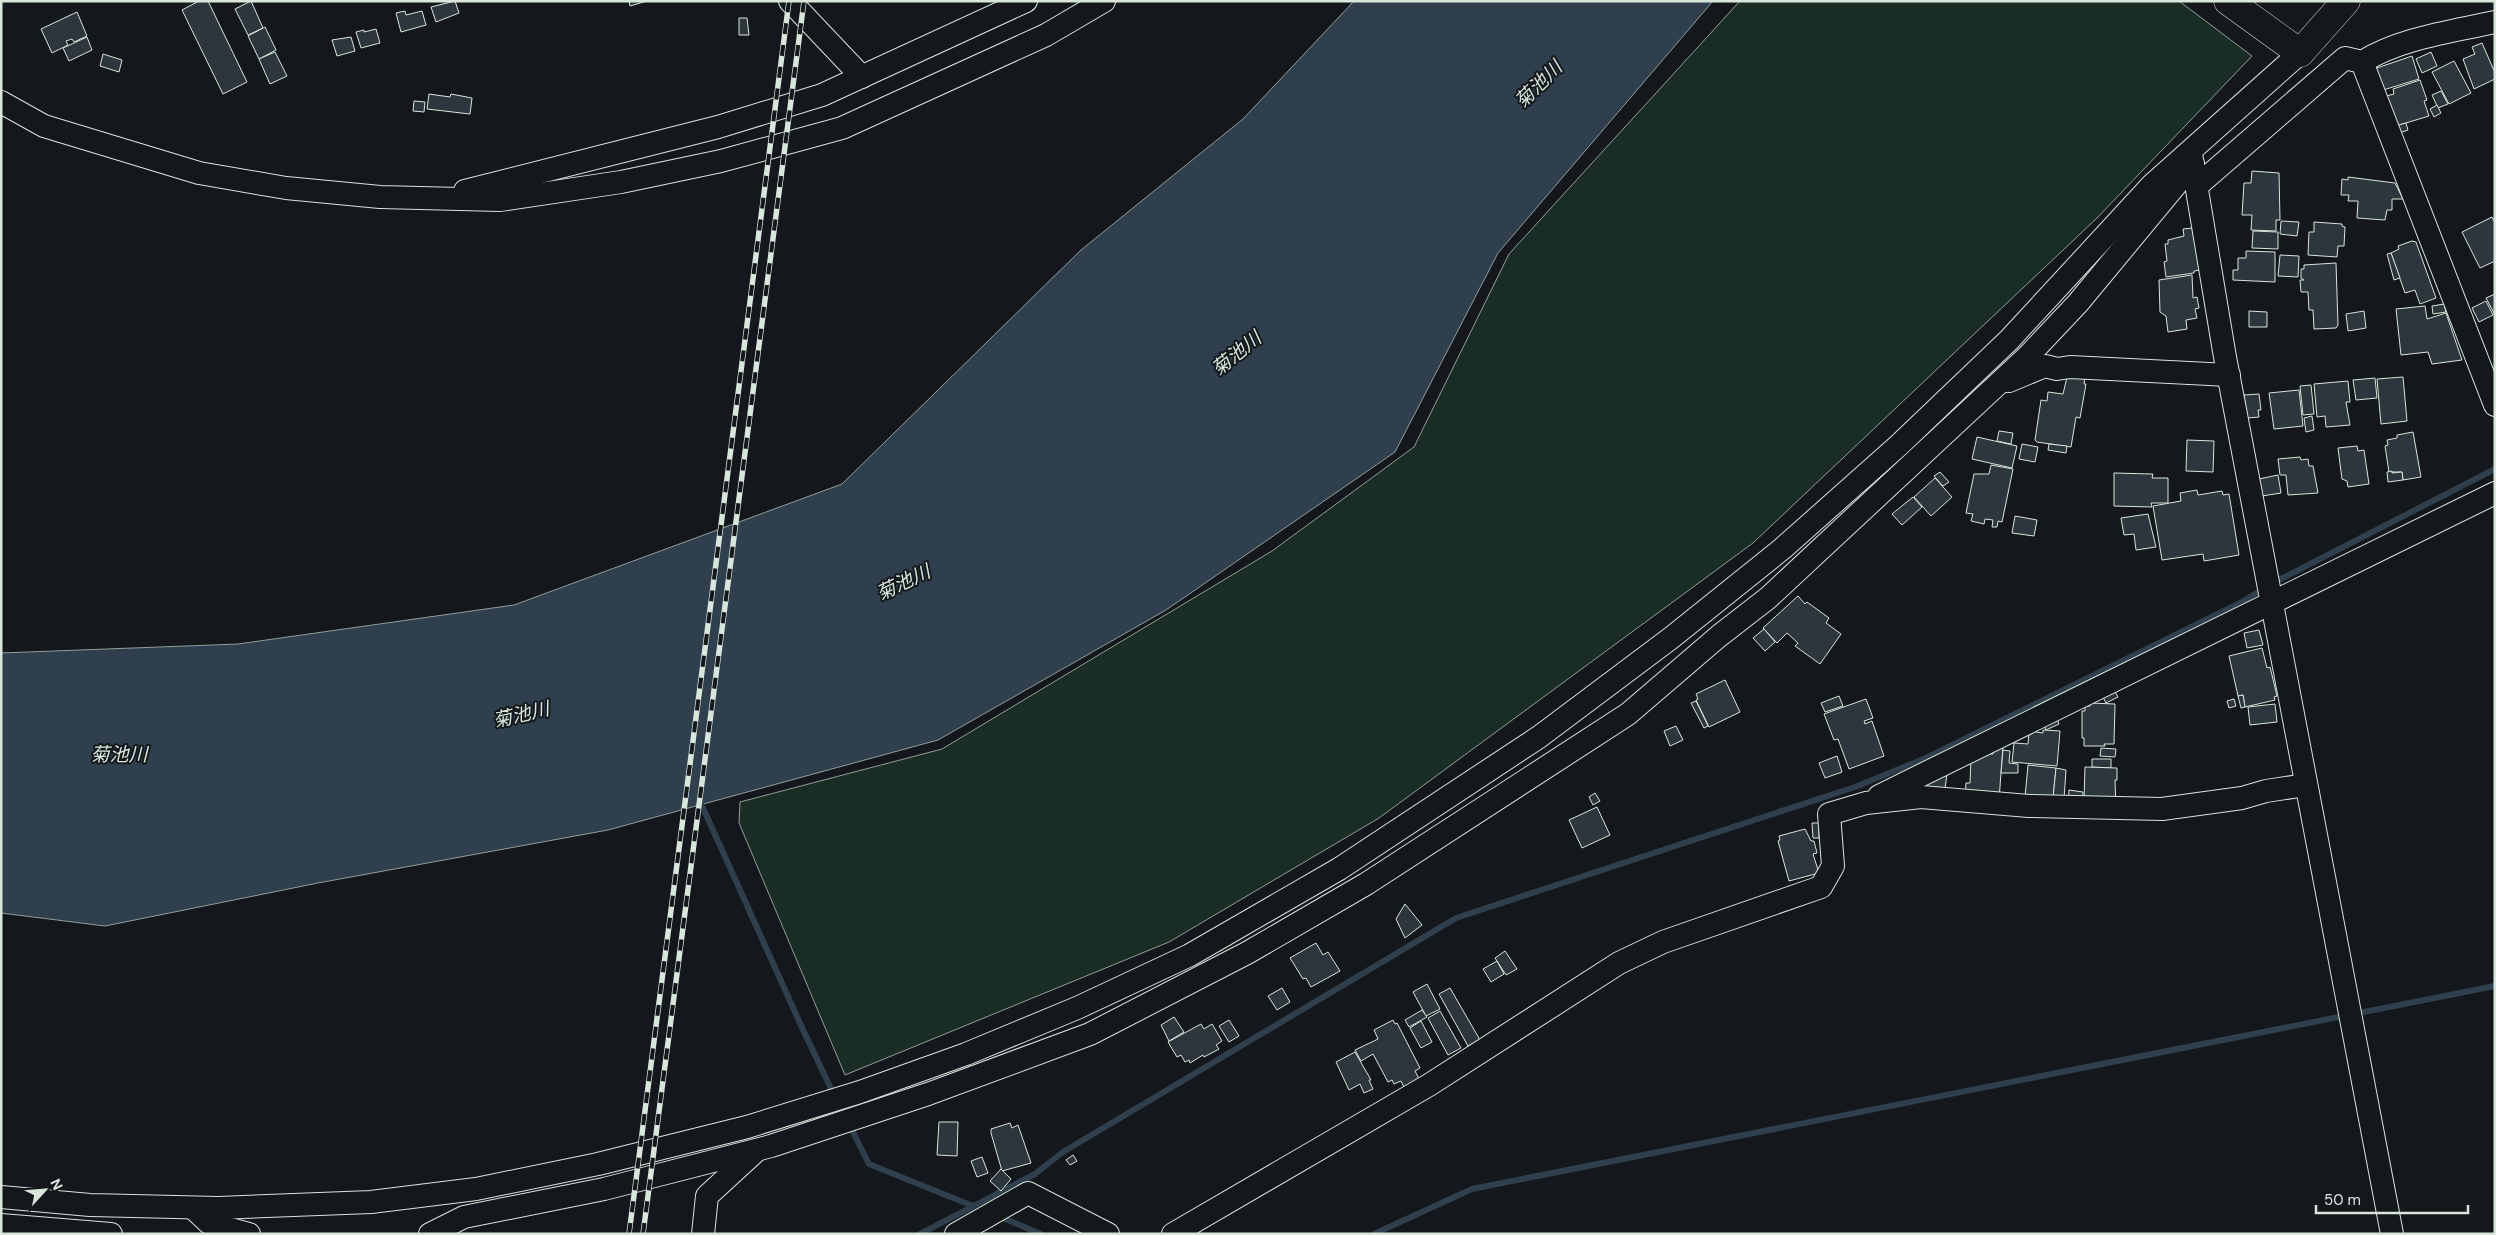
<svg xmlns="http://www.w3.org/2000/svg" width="2496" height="1235" font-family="'DM Sans','Noto Sans JP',sans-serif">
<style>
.green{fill:#1a2d24;stroke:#939e99}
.water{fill:#2f3f4d;stroke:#939e99}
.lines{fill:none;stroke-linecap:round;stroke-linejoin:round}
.stream{stroke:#2f3f4d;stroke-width:6}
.building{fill:#2c363c;stroke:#d8e6dc}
.minor-casing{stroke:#d8e6dc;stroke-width:24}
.major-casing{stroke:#d8e6dc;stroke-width:29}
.minor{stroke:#14181c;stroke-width:22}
.major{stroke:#14181c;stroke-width:28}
.rail-casing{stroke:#d8e6dc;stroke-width:5.5}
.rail{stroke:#14181c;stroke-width:4;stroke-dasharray:11;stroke-linecap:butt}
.labels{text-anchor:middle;stroke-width:4;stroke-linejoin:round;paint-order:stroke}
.water-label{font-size:19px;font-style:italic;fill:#d8e6dc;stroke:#14181c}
</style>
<rect width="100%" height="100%" fill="#14181c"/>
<polygon class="green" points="1740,1 2179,1 2252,56 2097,218 1753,543 1379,818 1169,942 845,1075 739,823 740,802 942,749 1272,551 1414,447 1509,254"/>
<polygon class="water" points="1354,1 1713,1 1498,253 1395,452 1166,610 938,740 608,830 318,883 105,926 1,913 1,653 238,644 514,605 842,484 1081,250 1243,119"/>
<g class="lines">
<g class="stream">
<polyline points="2273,583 2495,469"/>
<polyline points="699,799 804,1032 835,1097"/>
<polyline points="849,1124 869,1164 973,1206"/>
<polyline points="998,1216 1041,1234"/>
<polyline points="920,1234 1035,1174 1063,1152 1456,918 1855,787 1926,758 2240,603 2265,588"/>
<polyline points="1374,1234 1472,1189 2495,986"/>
</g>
</g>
<g class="building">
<polygon points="199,1 208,1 247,82 223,94 182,10"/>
<polygon points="251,1 263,28 248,35 235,9"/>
<polygon points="455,1 459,13 436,22 431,7"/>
<polygon points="629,1 647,1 630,6"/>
<polygon points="405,11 406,15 422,11 426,25 401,32 396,13"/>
<polygon points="77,12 87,36 74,42 72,39 66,41 68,45 52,53 41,29"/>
<polygon points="739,18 747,18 749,35 739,35"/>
<polygon points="265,27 276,50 259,59 248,36"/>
<polygon points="376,29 380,43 361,48 356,32 364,30 364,32"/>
<polygon points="87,37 92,50 69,61 63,48"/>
<polygon points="351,37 355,51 337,56 332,40"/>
<polygon points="2482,43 2495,73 2495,79 2474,89 2463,59 2475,54 2472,47"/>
<polygon points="275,52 287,76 270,84 259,59"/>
<polygon points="2431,52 2437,66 2422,73 2416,59"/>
<polygon points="103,54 122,60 119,72 100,66"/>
<polygon points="2412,56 2419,79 2380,91 2374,69"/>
<polygon points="2454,61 2471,93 2449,104 2432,72"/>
<polygon points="2420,80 2427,100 2424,101 2429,116 2396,126 2386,96 2394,94 2393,89"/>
<polygon points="2441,91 2448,104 2438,108 2432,95"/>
<polygon points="429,94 450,97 451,94 472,98 470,114 427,109"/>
<polygon points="414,101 425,102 424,112 413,111"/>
<polygon points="2437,105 2441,113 2434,117 2430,109"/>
<polygon points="2406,123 2408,130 2393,135 2391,127"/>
<polygon points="2252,171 2279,173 2280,220 2276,220 2276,231 2251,230 2252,215 2242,215 2244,183 2251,183"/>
<polygon points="2348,177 2395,183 2403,199 2392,199 2392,210 2387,210 2385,220 2357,218 2358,201 2348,201 2349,195 2341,195 2342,179 2348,180"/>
<polygon points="2492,217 2495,223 2495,261 2480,268 2462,232"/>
<polygon points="2281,221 2299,222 2297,236 2280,234"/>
<polygon points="2314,222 2342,224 2342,226 2345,227 2344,246 2338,246 2337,257 2308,255 2309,232 2314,232"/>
<polygon points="2192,228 2200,270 2194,271 2194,273 2166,277 2164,262 2167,261 2165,244 2168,244 2168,240 2184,236 2183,229"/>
<polygon points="2253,231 2278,232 2278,249 2252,248"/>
<polygon points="2412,241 2416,242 2436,298 2420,304 2415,290 2405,293 2391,253 2399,249 2398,246"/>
<polygon points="2246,251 2275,252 2275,282 2233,280 2233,270 2238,270 2238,258 2246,258"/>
<polygon points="2391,253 2400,278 2394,280 2387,254"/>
<polygon points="2280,255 2299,256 2298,277 2278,276"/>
<polygon points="2336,263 2338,325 2336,328 2314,329 2313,310 2309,310 2308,292 2301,292 2300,280 2304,280 2301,278 2301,269 2304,269 2304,265"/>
<polygon points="2192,275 2193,298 2197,297 2199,308 2195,309 2197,318 2186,320 2187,329 2168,332 2166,316 2160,312 2159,280"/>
<polygon points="2495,294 2495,315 2486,298"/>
<polygon points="2486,301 2493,315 2479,322 2472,308"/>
<polygon points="2444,304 2446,312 2433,314 2432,306"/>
<polygon points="2425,306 2427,319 2446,313 2462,360 2432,364 2428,352 2401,355 2396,309"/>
<polygon points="2249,311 2267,312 2267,327 2249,327"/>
<polygon points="2364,311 2366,328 2348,331 2346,314"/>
<polygon points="2068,373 2085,376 2084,384 2086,384 2080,418 2076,417 2071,447 2037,442 2035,440 2041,400 2047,401 2048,392 2063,394"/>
<polygon points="2403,377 2407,421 2381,424 2377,379"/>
<polygon points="2375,378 2377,398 2356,400 2353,380"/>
<polygon points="2348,381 2350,402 2346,402 2350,425 2326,427 2325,416 2317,417 2314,384"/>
<polygon points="2311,385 2314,414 2303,415 2300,386"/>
<polygon points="2299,390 2303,426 2274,429 2269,393"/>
<polygon points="2259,394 2261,410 2258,410 2259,417 2247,418 2244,395"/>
<polygon points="2312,416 2314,430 2306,432 2304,418"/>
<polygon points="1999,431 2013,433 2011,444 1997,441"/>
<polygon points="2413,432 2421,477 2403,480 2402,472 2389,472 2385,446 2388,445 2387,440 2397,438 2397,435"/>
<polygon points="1977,437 2017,446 2012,468 1972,459"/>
<polygon points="2187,440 2214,441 2213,472 2186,471"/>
<polygon points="2022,444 2038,447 2035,462 2019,459"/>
<polygon points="2049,444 2067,446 2066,453 2048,450"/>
<polygon points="2357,446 2358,451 2364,450 2369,484 2348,487 2347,481 2342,479 2338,448"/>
<polygon points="2300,457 2301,460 2308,459 2309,466 2313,466 2318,493 2288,495 2286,475 2280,475 2278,459"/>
<polygon points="1991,465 2013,469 2002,522 1998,521 1997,527 1992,527 1993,520 1985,519 1984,524 1971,521 1973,514 1966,513 1974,474 1989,474"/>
<polygon points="2392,471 2392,473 2402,472 2403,480 2388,482 2387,472"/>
<polygon points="1940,472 1949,482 1943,486 1934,476"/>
<polygon points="2114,473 2153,474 2152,478 2168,478 2168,503 2151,503 2152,507 2114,506"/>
<polygon points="2278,475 2281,493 2262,496 2259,479"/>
<polygon points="1935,478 1952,497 1931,516 1914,497"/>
<polygon points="2197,490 2198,495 2222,491 2223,495 2229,494 2239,555 2204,561 2203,554 2162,560 2153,506 2181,501 2180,493"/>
<polygon points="1913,497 1922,507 1902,525 1892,514"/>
<polygon points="2148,514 2156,547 2136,550 2134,534 2124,535 2121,518"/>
<polygon points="2015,516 2037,520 2034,536 2012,533"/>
<polygon points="1798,596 1805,604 1807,602 1829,618 1826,623 1841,634 1820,664 1795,646 1798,643 1787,633 1777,643 1763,628"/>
<polygon points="1764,629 1775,642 1765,651 1753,638"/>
<polygon points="2259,630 2263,645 2247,648 2244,633"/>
<polygon points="2262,648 2267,668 2270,667 2277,696 2274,697 2275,700 2245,707 2243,695 2238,696 2229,656"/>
<polygon points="1725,680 1740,712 1709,727 1696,700 1698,699 1696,694"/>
<polygon points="2113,688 2118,697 2106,703 2101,693"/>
<polygon points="2243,695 2245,707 2241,708 2238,696"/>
<polygon points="1839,696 1843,706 1825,712 1821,703"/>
<polygon points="1866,699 1873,718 1864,721 1865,724 1872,721 1884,756 1849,769 1838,739 1834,740 1824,714"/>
<polygon points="2234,699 2236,706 2229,708 2227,701"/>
<polygon points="1696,701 1708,726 1704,728 1691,703"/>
<polygon points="2090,703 2115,704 2114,744 2104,744 2105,746 2084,746 2084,738 2082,738 2082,711 2085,711 2085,706 2090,706"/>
<polygon points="2275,704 2277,722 2250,725 2248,707"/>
<polygon points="2056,716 2059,724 2046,730 2043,723"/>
<polygon points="1676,726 1683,740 1670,746 1664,731"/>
<polygon points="2043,730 2060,731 2057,766 2012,762 2014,743 2028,744 2029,731 2043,733"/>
<polygon points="1993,745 2003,746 1999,800 1965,798 1966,783 1970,783 1971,759 1979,753 1993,754"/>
<polygon points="2101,748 2116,749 2115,757 2100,756"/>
<polygon points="2003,750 2010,751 2009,763 2018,764 2018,773 2001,773"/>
<polygon points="1837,756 1842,772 1825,778 1819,763"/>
<polygon points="2092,759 2111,759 2111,768 2092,767"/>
<polygon points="2028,765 2056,768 2053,798 2025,797"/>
<polygon points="2085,767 2117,768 2117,780 2115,780 2116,810 2084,801"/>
<polygon points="2056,768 2066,770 2064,799 2053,798"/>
<polygon points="1947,774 1944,796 1922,795 1925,781"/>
<polygon points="2069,790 2083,792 2082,808 2068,804"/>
<polygon points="1595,793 1600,801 1593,805 1589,797"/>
<polygon points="1597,807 1610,835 1582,848 1569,820"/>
<polygon points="1812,823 1819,823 1819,838 1813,838"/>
<polygon points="1805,829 1811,841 1814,841 1817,853 1813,854 1819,873 1789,881 1778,841 1780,840 1779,836"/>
<polygon points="1405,904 1422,925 1405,938 1396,919"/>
<polygon points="1316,943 1323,955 1328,952 1340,971 1311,987 1306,978 1303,979 1290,958"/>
<polygon points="1505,951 1517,969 1506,975 1495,958"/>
<polygon points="1497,961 1504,974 1491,982 1483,969"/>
<polygon points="1427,984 1440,1009 1426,1016 1413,992"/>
<polygon points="1282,988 1290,1002 1277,1010 1268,996"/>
<polygon points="1450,988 1480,1040 1468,1046 1439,994"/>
<polygon points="1422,1010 1427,1017 1409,1027 1405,1020"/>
<polygon points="1440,1011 1461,1048 1448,1055 1428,1018"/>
<polygon points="1174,1017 1184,1032 1169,1041 1161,1025"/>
<polygon points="1229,1020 1239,1036 1229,1042 1219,1026"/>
<polygon points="1393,1020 1395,1024 1397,1023 1420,1068 1415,1071 1420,1081 1405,1089 1401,1081 1394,1084 1392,1080 1388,1082 1373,1054 1361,1061 1355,1050 1378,1039 1374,1030"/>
<polygon points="1421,1021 1432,1042 1421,1048 1410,1028"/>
<polygon points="1201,1024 1204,1029 1212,1024 1222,1041 1216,1045 1219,1049 1204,1057 1203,1055 1190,1063 1189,1060 1185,1062 1181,1055 1177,1057 1168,1042"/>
<polygon points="1355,1052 1371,1080 1369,1080 1373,1089 1364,1093 1360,1084 1349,1090 1336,1062"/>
<polygon points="939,1122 958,1122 957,1156 937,1155"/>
<polygon points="1010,1123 1012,1128 1018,1125 1031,1163 1002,1171 991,1133 991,1129"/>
<polygon points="1073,1155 1077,1161 1070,1165 1066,1160"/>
<polygon points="982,1157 988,1173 977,1177 971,1161"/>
<polygon points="1001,1169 1011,1179 1001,1191 990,1181"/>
</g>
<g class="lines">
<g class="minor-casing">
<g id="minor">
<polyline points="790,1 862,77"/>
<polyline points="2362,62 2495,405"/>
<polyline points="1,102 44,126 199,173 286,188 380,197 500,200 621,182 721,161 842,128 1046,35 1104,1"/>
<polyline points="2191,154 2225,357 2392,1234"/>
<path d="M2198,185L2345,58L2362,62C2401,38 2450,32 2495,22"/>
<polyline points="465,191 718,127 822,95 1026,1"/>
<polyline points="2009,381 2045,366 2057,369 2070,367 2229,375"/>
<polyline points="1879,796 2495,493"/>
<polyline points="1,1197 90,1205 218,1208 371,1202 476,1189 598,1164 747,1127 860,1092 966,1054 1077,1008 1190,955 1339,869 1539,737 1671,638 1782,549 1899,445 2009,340 2152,185 2300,53"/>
<polyline points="193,1208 209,1223 249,1234"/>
<polyline points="1,1225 111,1234"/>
<polyline points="430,1234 464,1217 604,1189 771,1146 928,1094 1090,1034 1247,953 1366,884 1628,714 1719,636 1768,598 2028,356 2078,303 2193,164"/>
<polyline points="703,1234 707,1196 756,1151"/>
<polyline points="956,1234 1028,1193 1108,1234"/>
<polyline points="1173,1234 1429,1085 1619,963 1663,942 1821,887 1833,866 1829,814 1866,803 1921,797 2029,806 2162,809 2242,798 2266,791 2306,785"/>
</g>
</g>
<g class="major-casing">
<polyline id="major" points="2228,1 2300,53 2346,1"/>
</g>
<use href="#minor" class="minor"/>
<use href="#major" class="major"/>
<g class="rail-casing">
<g id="rail">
<polyline points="629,1234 789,1"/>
<polyline points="643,1234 804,1"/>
</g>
</g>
<use href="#rail" class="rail"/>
</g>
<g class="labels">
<g class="water-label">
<text transform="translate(1538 84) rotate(-45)" y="7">菊池川</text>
<text transform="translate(1236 353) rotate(-39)" y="7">菊池川</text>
<text transform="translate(903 582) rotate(-25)" y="7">菊池川</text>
<text transform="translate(521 714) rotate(-13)" y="7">菊池川</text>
<text x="119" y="761">菊池川</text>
</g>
</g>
<rect width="2496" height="1235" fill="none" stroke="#d8e6dc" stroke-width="5"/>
<g transform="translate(45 1190) rotate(64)" stroke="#14181c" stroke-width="4" paint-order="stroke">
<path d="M0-4L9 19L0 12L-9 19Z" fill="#d8e6dc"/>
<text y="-8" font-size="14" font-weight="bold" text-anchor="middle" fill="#d8e6dc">N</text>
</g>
<path d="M2316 1205v8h152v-8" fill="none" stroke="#d8e6dc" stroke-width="2.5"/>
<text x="2324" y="1205" font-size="15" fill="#d8e6dc" stroke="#14181c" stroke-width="4" paint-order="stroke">50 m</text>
</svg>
